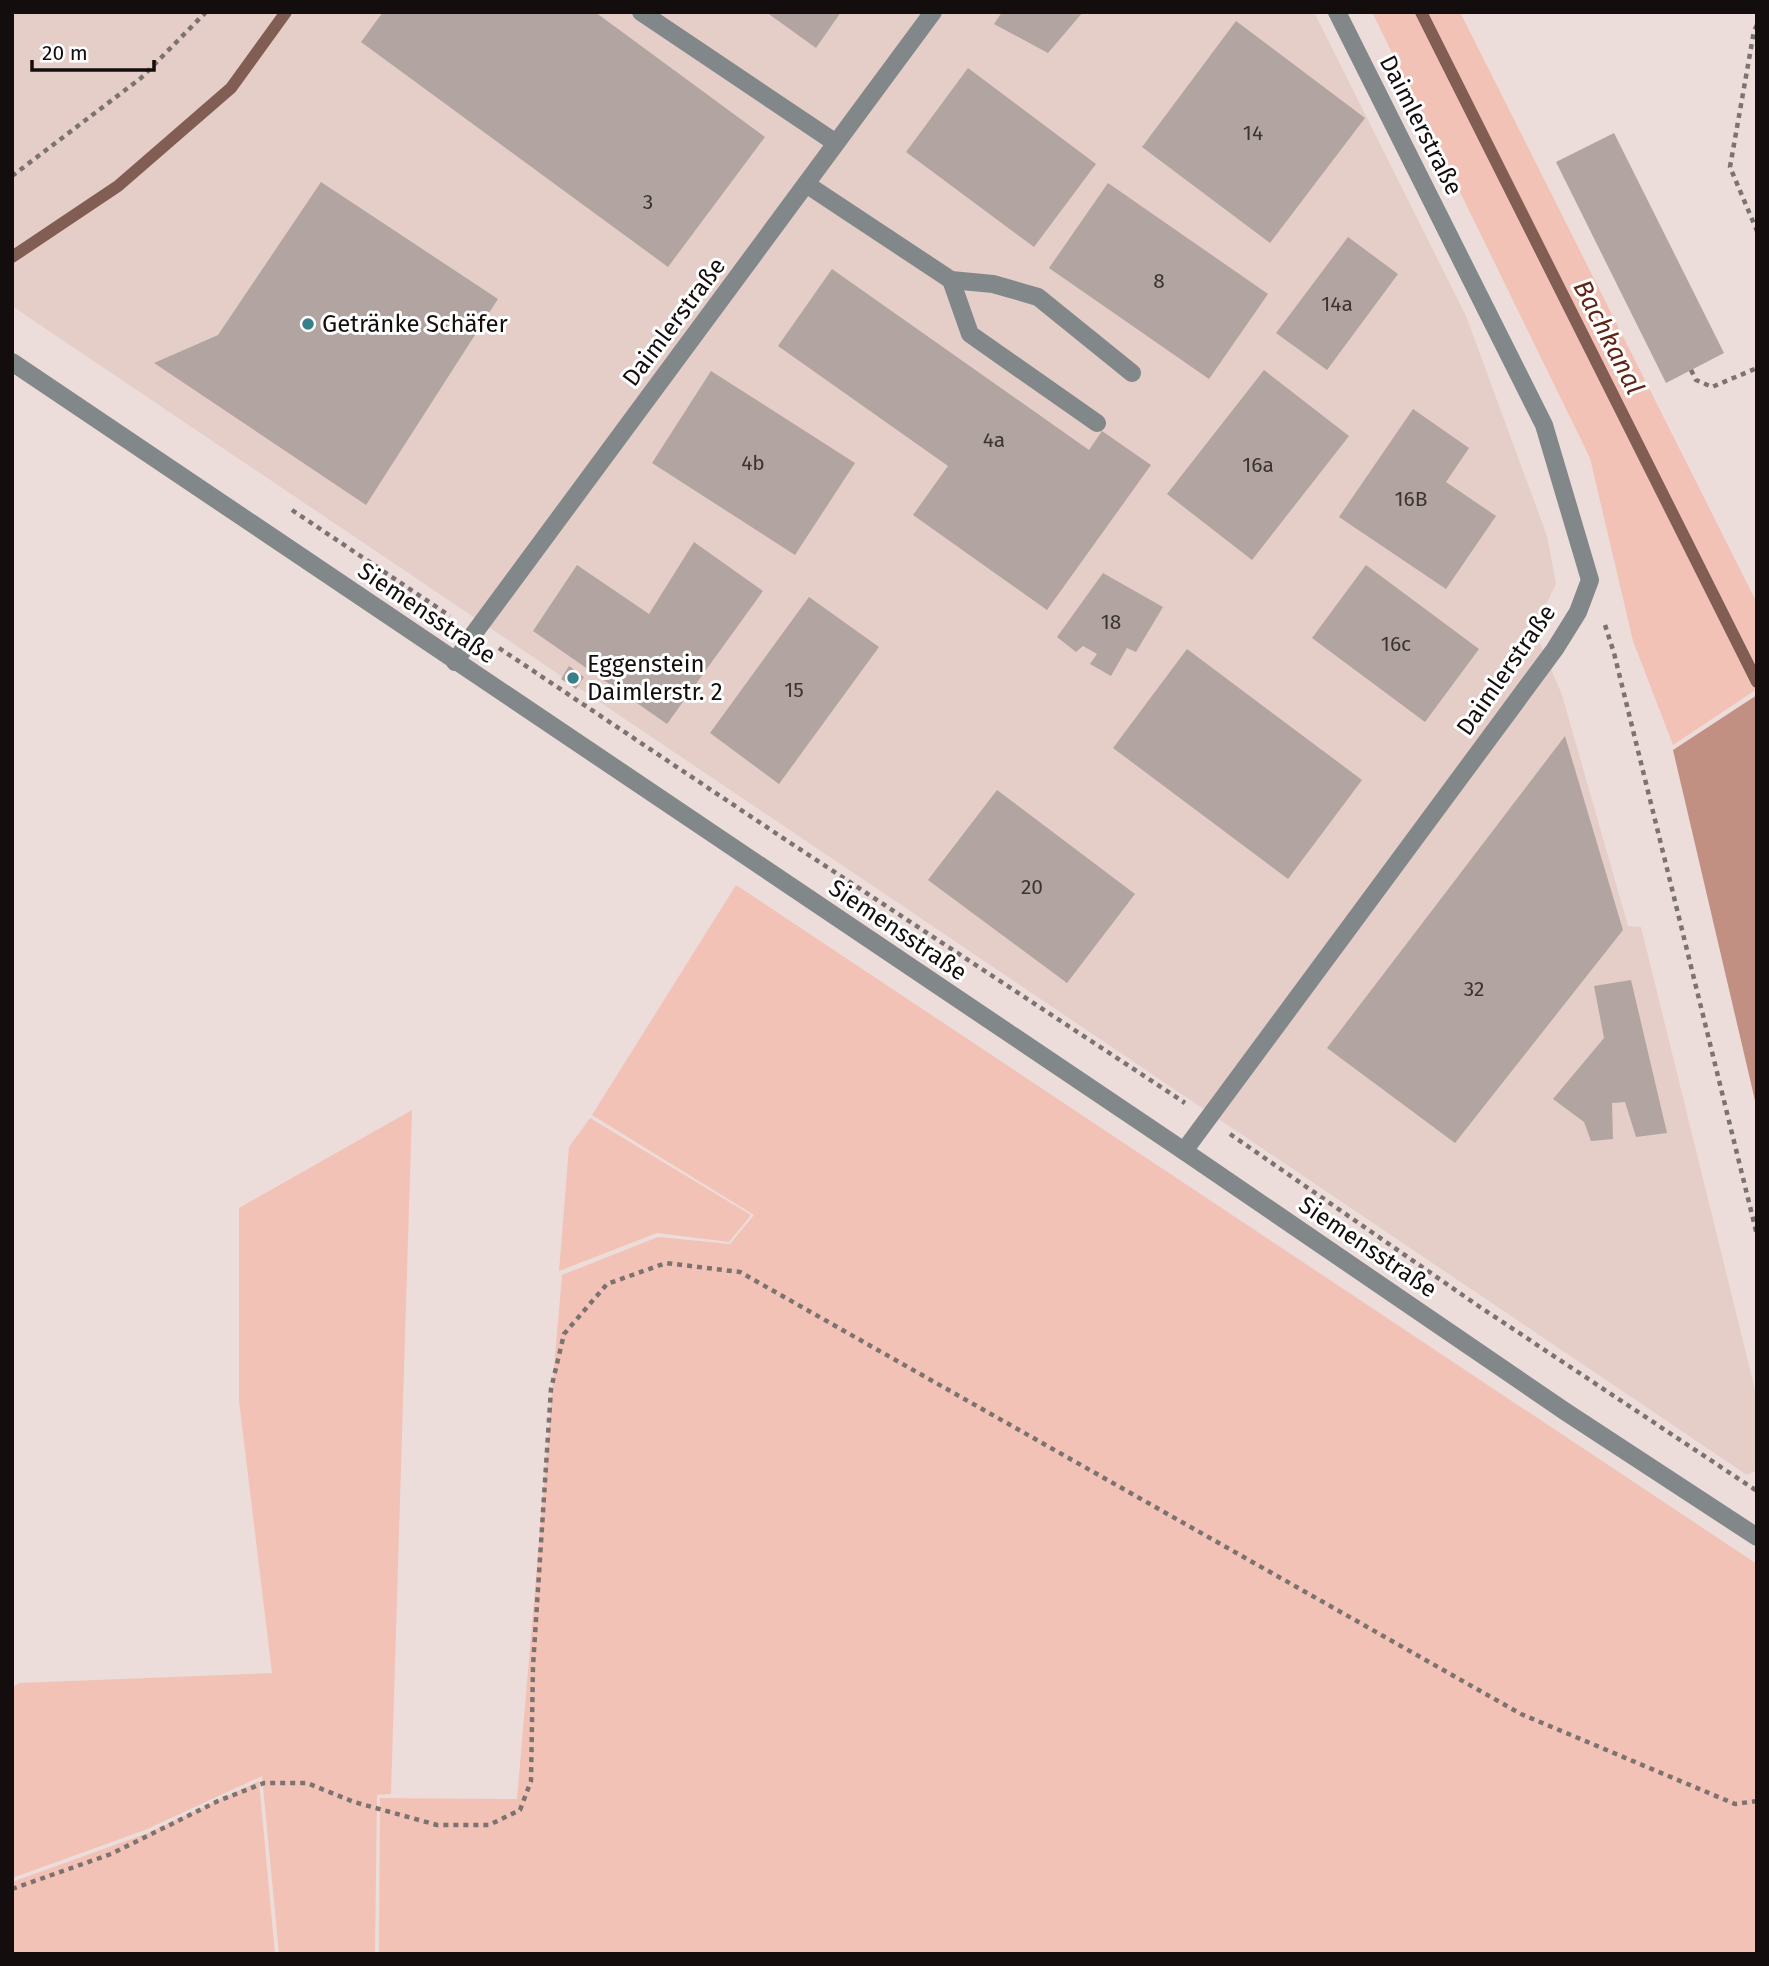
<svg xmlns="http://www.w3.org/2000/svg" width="1769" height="1966" font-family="'Fira Sans',sans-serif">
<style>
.built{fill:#e5cec8}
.green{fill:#f3c2b6}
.forest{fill:#c29083}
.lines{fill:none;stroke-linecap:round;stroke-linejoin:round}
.stream{stroke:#825d54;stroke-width:12}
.building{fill:#b2a4a0}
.path{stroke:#7c7270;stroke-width:4.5;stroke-dasharray:5 5;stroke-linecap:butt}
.lane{stroke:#828889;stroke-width:18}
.street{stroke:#828889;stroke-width:18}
.poi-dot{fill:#397f8a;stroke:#fff;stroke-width:2.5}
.labels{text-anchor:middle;stroke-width:6;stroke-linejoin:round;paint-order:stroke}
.number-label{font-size:21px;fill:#3b3432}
.street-label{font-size:24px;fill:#130e0d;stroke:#fff}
.poi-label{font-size:24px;fill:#130e0d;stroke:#fff;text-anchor:start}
.water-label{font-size:26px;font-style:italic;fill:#612314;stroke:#fff}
</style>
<rect width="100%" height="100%" fill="#ecddda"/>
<polygon class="built" points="12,12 1314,12 1466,316 1547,536 1556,584 1534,629 1562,695 1628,926 1641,927 1757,1398 1757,1470 1747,1475 12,306"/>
<g class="green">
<polygon points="1372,12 1460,12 1757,603 1757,689 1673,745 1633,641 1590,458"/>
<polygon points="736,885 1757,1564 1757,1954 379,1954 380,1798 517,1799 562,1275 658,1237 730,1244 754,1215 592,1115"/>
<polygon points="412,1110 391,1794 377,1795 375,1954 279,1954 262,1776 145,1830 12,1878 12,1688 19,1683 272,1673 239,1401 239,1208"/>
<polygon points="590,1118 751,1215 729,1242 657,1233 559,1271 569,1147"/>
<polygon points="259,1781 275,1954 12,1954 12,1882 148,1833"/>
</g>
<polygon class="forest" points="1757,695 1757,1109 1673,750"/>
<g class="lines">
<g class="stream">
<polyline points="1421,12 1757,682"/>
<polyline points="12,257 118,186 231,88 286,12"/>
</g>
</g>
<g class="building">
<polygon points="383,12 595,12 765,137 668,267 361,42"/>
<polygon points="766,12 841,12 816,48"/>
<polygon points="1002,12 1083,12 1048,53 994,24"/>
<polygon points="1236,21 1365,118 1270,243 1142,147"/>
<polygon points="968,68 1096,164 1034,247 906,152"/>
<polygon points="1614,133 1724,353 1666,383 1556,162"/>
<polygon points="321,182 498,299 366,505 154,363 218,335"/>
<polygon points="1108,183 1268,294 1209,379 1049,268"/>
<polygon points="1348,237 1398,274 1327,370 1276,333"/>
<polygon points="832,269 1089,450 1102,431 1151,465 1047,610 913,515 948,466 778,346"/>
<polygon points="1264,370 1349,436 1252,560 1167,494"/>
<polygon points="711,371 855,463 795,555 652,463"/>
<polygon points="1413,409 1469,448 1446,482 1496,516 1446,589 1339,517"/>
<polygon points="694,542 763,591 667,724 533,631 577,565 649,614"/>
<polygon points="1366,565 1479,649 1425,722 1312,638"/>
<polygon points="1103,573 1163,607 1136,652 1127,648 1111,676 1090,664 1097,654 1083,646 1076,652 1057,637"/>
<polygon points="809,597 879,647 779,784 710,733"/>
<polygon points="1187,649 1362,780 1288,879 1113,748"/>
<polygon points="569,666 584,677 576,689 561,679"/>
<polygon points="1565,736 1623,930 1455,1143 1327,1048"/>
<polygon points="997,790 1135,894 1067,983 928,880"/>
<polygon points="1631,980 1667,1133 1636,1137 1625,1102 1612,1103 1613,1139 1591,1141 1584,1122 1553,1099 1604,1038 1594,986"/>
</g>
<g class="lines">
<g class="path">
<polyline points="1757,25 1754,31 1730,167 1757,231"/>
<polyline points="12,176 141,78 206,12"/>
<polyline points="1691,370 1696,380 1712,387 1757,368"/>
<polyline points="292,510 450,616"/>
<polyline points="1605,625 1614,653 1757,1235"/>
<polyline points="499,648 774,832 1185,1103"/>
<polyline points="1230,1134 1477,1305 1757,1491"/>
<polyline points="12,1889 111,1854 218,1801 264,1783 307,1783 354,1802 437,1825 489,1825 520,1810 531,1781 533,1666 551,1389 564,1334 607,1284 666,1263 740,1272 1521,1714 1735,1804 1757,1801"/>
</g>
<g class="lane">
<polyline points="641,12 836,143"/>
<polyline points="806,184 951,280 993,284 1038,297 1132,373"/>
<polyline points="951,280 970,334 1097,423"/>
</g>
<g class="street">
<polyline points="12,362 1184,1151 1566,1412 1757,1537"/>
<polyline points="455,662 475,632 933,12"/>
<polyline points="1184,1151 1555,649 1578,612 1590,580 1544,425 1337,12"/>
</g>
</g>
<g class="poi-dot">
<circle cx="308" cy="324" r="7"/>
<circle cx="573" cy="678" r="7"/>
</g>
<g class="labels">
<g class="number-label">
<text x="1253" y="140">14</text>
<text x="648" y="209">3</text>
<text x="1159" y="288">8</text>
<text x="1337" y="311">14a</text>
<text x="994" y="447">4a</text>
<text x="753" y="470">4b</text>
<text x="1258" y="472">16a</text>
<text x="1411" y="506">16B</text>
<text x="1111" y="629">18</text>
<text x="1396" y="651">16c</text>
<text x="794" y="697">15</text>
<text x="1032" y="894">20</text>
<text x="1474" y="996">32</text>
</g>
<g class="street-label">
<text transform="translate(1421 125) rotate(63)" y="8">Daimlerstraße</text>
<text transform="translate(674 322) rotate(-53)" y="8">Daimlerstraße</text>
<text transform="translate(427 613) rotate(34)" y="8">Siemensstraße</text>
<text transform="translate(1506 670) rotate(-55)" y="8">Daimlerstraße</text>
<text transform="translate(898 930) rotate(34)" y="8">Siemensstraße</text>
<text transform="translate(1368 1247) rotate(34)" y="8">Siemensstraße</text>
</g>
<g class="poi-label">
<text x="322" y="332">Getränke Schäfer</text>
<text x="587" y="672">Eggenstein<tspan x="587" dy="28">Daimlerstr. 2</tspan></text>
</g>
<g class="water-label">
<text transform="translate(1609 337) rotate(63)" y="9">Bachkanal</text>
</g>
</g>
<rect width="1769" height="1966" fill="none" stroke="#130e0d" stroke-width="28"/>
<path d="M32 60v10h122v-10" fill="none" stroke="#130e0d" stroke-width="3.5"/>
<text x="42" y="60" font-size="21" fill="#130e0d" stroke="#ffffff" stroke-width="5" paint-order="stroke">20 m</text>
</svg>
